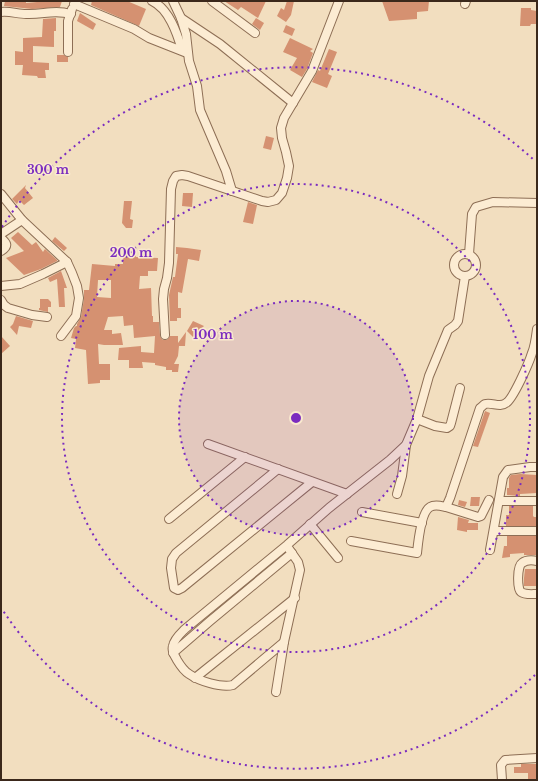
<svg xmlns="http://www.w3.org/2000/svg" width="538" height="781" font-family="'Libre Baskerville',serif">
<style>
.building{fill:#d59171;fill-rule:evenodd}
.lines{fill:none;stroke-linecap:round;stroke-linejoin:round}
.minor-casing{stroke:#8d6e55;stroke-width:10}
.minor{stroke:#fcecd3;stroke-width:8}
.ring{fill:none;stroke:#7b2cbf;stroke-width:2;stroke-dasharray:2 4}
.centre{fill:#7b2cbf;stroke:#f9e9cf;stroke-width:2}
.ring-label{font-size:12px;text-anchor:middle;font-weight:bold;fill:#7b2cbf;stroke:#f9e9cf;stroke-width:3;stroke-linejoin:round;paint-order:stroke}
</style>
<rect width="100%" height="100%" fill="#f2debf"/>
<g class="building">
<polygon points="5,1 26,2 26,3 48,1 62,1 60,7 32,9 4,6"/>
<polygon points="92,1 127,1 146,9 139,26 91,5"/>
<polygon points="224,1 266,1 258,18 241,7 238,10"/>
<polygon points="287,1 294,1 291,15 286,22 277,16 281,8 284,10"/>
<polygon points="382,1 429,1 428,11 417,12 417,19 389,21"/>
<polygon points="521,8 531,8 531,10 537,11 537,24 531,24 530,26 520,26"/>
<polygon points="80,13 96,24 93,30 77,21"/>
<polygon points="56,18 56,31 54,31 54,47 33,46 33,62 49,63 49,70 45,70 46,78 38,78 37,76 22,75 23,65 15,65 15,51 23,52 23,38 42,37 43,19"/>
<polygon points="256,18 264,23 260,30 252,24"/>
<polygon points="286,25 295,29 292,36 283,32"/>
<polygon points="290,38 313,49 310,51 313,53 307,69 302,77 290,70 297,58 283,52"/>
<polygon points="329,49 337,52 328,74 332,76 327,88 312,82 318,70 320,71"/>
<polygon points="57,55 64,55 68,57 68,62 57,62"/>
<polygon points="266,136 274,138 271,150 263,148"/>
<polygon points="26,185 25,188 33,198 24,205 19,200 17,204 12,199"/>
<polygon points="183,193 193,193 192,207 182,206"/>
<polygon points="124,201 132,201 130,219 133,220 132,228 126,228 122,223"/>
<polygon points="248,202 257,205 253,224 243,222"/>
<polygon points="18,232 32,245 36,242 43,252 45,249 57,260 57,261 41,269 24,275 6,258 24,251 11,238"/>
<polygon points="55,237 67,248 64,251 52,241"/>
<polygon points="176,247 187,248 201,250 199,261 188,259 182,293 178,292 178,308 181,308 181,318 177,318 177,321 170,321 169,295 173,277 175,277 178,254 176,254"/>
<path d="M123,255H136V257L158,258L157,271H148V276H140L139,289L151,288L152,316H153V322H159L160,335L161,338L163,340H166L168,339L170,336H178V343L186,332L185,346H179L178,356L174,364H179L178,372H172V370H166V367L155,365V363L142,362L143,368H129V360H118L119,348L141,346V352L154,353L155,336L134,338L133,325L124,326L123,316L108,317L104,330H112V334L121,333L123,345H104L98,344L99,364H110V380H100V383L88,384L86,350L75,348L76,339L71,338L74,328L76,326H77V324L81,317L84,299V290H89L92,264L115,266V264H123ZM98,280H111V298L97,297Z"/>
<polygon points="61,271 67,288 64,288 65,307 59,307 57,279 50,282 48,278"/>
<polygon points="40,299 48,299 51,302 51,307 48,307 48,312 39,310 39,308 40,308"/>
<polygon points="16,316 33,321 31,328 19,326 17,335 10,327 13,324"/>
<polygon points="193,321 204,326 193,337 187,331"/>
<polygon points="1,336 10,346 1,354"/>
<polygon points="485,411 490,413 478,447 473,446"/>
<polygon points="520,474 537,475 537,493 520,494 520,496 507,495 507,488 509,488 509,478 511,475"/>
<polygon points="471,497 480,497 479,506 470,506"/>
<polygon points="459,500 467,502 465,507 458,505"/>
<polygon points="509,506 533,506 533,516 534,517 537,517 537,526 506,526 506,515 509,515"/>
<polygon points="458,517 469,520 468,523 478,523 478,530 467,530 467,532 457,530"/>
<polygon points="507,536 537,536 537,555 524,555 524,553 510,554 510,557 502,558 504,546 507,546"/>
<polygon points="525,569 537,569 537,586 524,586 524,578"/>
<polygon points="521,764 537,764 537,780 528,780 528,773 514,773 514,767 521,767"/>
</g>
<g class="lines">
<g class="minor-casing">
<g id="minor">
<path d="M152,1C169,9 177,33 182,50"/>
<polyline points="173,1 181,18 186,34 189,61 197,86 200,110 226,171 232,191"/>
<polyline points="212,1 255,33"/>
<polyline points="74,4 134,29 149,38 187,53"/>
<polyline points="465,4 466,1"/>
<path d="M1,12C10,11 18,14 26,14C43,15 53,9 71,14"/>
<polyline points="181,18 220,44 293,103"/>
<polyline points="68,52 68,21 72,9"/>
<polyline points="1,194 22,220 67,262 72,273 77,286 79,298 76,316 61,336"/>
<polyline points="1,234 22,220"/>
<path d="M1,238C7,243 9,246 1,251"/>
<circle cx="465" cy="265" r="11"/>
<polyline points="469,254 472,214 476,207 493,202 537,203"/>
<polyline points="1,286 20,284 43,274 67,262"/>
<polyline points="1,300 4,305 8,308 32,315 47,317"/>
<polyline points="165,335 163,299 164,289 167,278 169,263 171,189 173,181 176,176 182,175 188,176 262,201 268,202 276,200 282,193 287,178 289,166 286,152 282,138 281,128 284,118 312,71 339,1"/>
<polyline points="417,419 435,426 447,428 450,426 451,423 460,388"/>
<polyline points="208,444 347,494"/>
<polyline points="278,469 176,553 172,559 171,568 174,588 178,590 182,588 312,482"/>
<polyline points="397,494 402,476 406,445"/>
<polyline points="499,501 537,501"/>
<polyline points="446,507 478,517 481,516 489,500"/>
<polyline points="362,512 422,523"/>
<polyline points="169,519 245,457"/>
<polyline points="310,524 338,558"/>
<polyline points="494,531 537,531"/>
<path d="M351,541L417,553C418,543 421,512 430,507C435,504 441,506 446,507L450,498L480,408C482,407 483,405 485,404C492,402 500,408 506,403C513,399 529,363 532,353C535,346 536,337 537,329"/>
<polyline points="490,550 503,477 508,470 530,467 537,467"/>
<path d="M537,561C532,560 526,560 522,563C517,566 517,589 521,592C525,595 532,594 537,594"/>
<path d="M284,642L233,685C221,688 199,681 189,674C184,671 180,665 177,660C175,656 171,651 173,646C174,639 181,633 185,629L287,545L329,508L390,460L406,445L417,419L429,376L448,330L455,325L458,321L465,276"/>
<polyline points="173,653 210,621 292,553"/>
<polyline points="195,678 295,598"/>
<polyline points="276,692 284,642 300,570 298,562 289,549"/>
<polyline points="502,780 501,765 505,760 537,758"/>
</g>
</g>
<use href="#minor" class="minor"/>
</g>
<circle cx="296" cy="418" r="117" fill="#7b2cbf" fill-opacity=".12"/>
<g class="ring">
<circle cx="296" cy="418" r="117"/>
<circle cx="296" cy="418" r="234"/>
<path d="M535 675A351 351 0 0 1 2 609M2 227A351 351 0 0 1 535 161"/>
</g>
<circle cx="296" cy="418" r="6" class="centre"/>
<g class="ring-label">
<text x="48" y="174">300 m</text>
<text x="131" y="257">200 m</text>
<text x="213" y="339">100 m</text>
</g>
<rect width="538" height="781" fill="none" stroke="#3b281b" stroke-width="4"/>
</svg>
